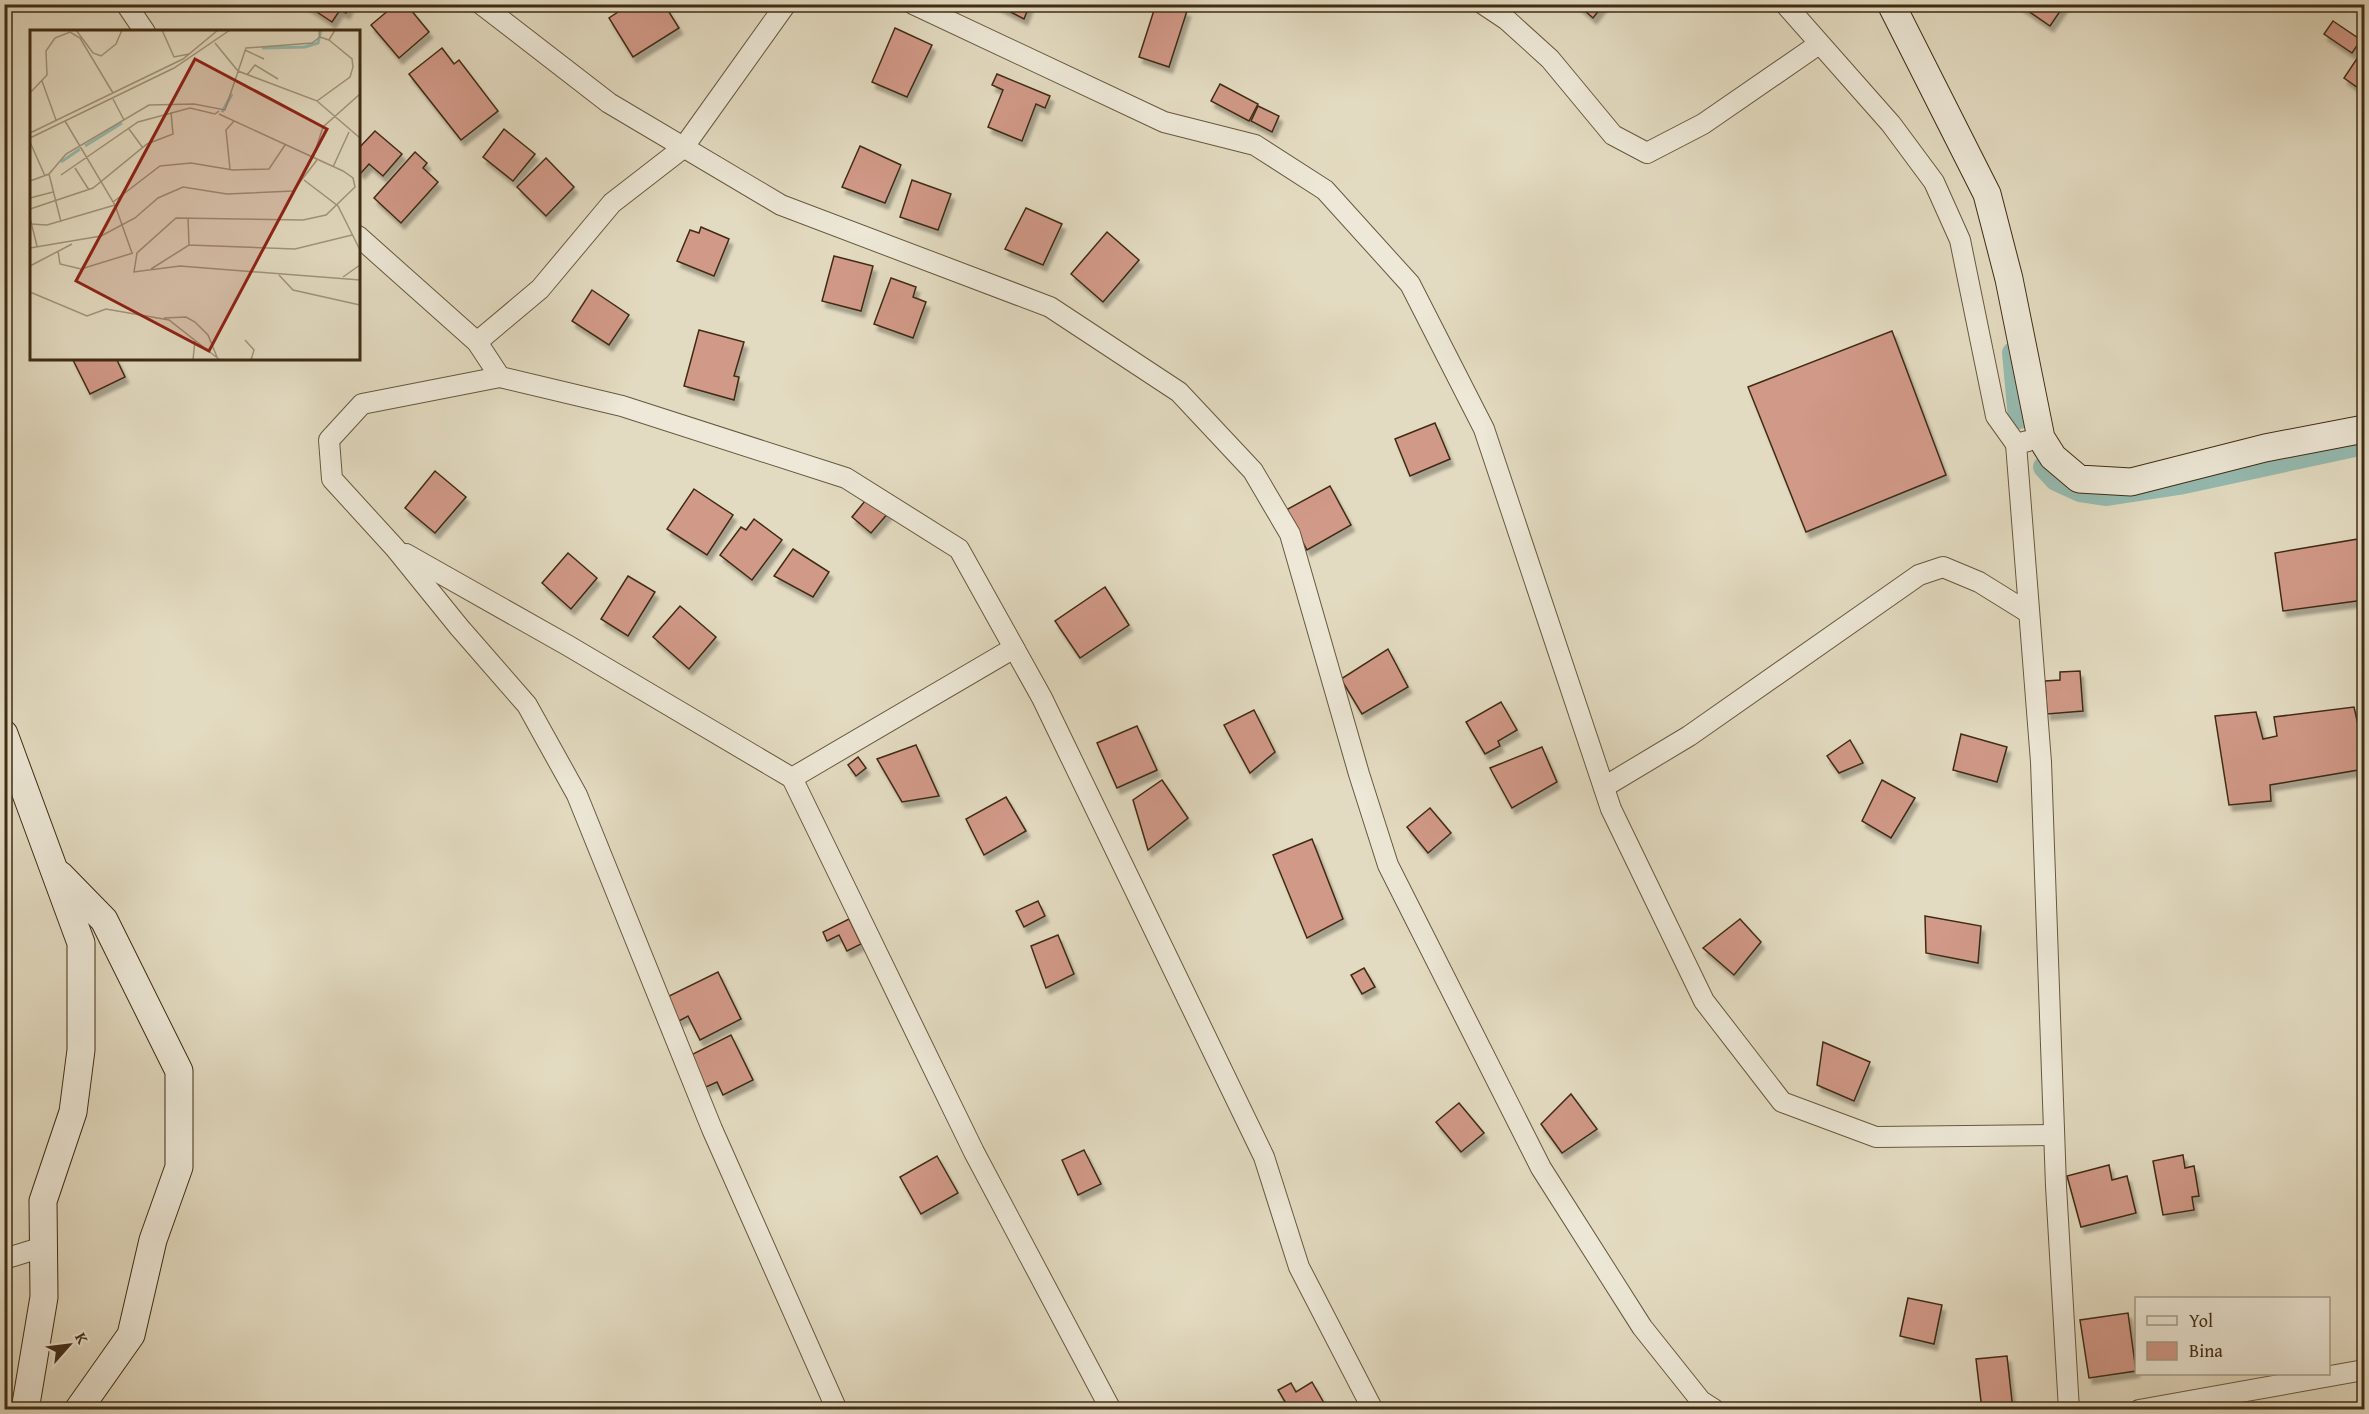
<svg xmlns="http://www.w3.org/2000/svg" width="2369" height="1414" font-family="'Gentium Book Plus',serif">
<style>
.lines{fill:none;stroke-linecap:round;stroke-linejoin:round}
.canal{stroke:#95bbb1;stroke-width:22}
.building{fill:#d19988;stroke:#3f2c14;stroke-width:1.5;filter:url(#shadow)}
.street-casing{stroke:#68583f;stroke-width:22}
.secondary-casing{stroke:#3f2c14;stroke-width:29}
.street{stroke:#ede8d7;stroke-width:20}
.secondary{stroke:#ede8d7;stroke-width:27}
.inset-river{fill:none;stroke:#95bbb1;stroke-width:3}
.inset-road{fill:none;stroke:#a1957c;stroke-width:1.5}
.view{fill:#8f2418;fill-opacity:0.15;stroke:#8f2418;stroke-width:3}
.inset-edge{fill:none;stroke:#3f2c14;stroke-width:3}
</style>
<defs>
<filter id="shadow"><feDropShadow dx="3.5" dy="6" stdDeviation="1.5" flood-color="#0004"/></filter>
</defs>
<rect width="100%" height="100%" fill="#e3dbc1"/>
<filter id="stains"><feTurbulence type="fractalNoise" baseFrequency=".00333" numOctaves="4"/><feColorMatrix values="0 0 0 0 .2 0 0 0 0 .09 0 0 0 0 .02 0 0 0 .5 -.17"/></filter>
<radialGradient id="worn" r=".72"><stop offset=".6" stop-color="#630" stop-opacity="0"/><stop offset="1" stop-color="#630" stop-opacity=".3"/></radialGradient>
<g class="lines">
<g class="canal">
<polyline points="2013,353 2019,418"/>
<polyline points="2044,467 2056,480 2080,491 2107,495 2179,484 2364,444"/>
</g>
</g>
<g class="building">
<polygon points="305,4 351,4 346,13 340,10 332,22"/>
<polygon points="396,4 406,4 429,32 399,58 371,25"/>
<polygon points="630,4 664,4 679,28 633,57 609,18"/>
<polygon points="995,4 1030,4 1024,19"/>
<polygon points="1156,4 1167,4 1187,11 1169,67 1139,57"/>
<polygon points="1577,4 1604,4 1593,18"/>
<polygon points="2018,4 2065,4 2050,26"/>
<polygon points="2333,21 2361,40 2352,53 2324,34"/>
<polygon points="895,28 932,45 907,97 872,82"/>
<polygon points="442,48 454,64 459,60 498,111 461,140 409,74"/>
<polygon points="2364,48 2364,92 2344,78"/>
<polygon points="997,74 1050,96 1045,108 1036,104 1022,141 988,127 1003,90 992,85"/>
<polygon points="1220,84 1258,104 1249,121 1211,101"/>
<polygon points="1258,106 1279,116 1272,132 1251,121"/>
<polygon points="504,129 535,154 513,181 483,157"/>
<polygon points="375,131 402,154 383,176 369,164 361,173 358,170 358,149"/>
<polygon points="860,146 901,165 885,203 842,187"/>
<polygon points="415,152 427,163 423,168 438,182 401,223 374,198"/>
<polygon points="546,158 574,187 546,216 517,187"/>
<polygon points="912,180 951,194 938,230 900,217"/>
<polygon points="1026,208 1062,224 1043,265 1005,249"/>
<polygon points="701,227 729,239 714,276 677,261 690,230 699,233"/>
<polygon points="1107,232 1139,260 1103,302 1071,274"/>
<polygon points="834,256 873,266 861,311 822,301"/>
<polygon points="891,278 916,287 913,297 926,302 913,338 874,324"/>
<polygon points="592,290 629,315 609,345 572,321"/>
<polygon points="699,330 744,342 734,376 739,377 734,400 684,386"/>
<polygon points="1892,331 1946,475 1806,532 1748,387"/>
<polygon points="72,358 116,358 125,377 90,394"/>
<polygon points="1435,423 1450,459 1410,476 1395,439"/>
<polygon points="435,471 466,497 435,533 405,508"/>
<polygon points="1330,486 1351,525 1307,550 1286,510"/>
<polygon points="694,489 733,515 707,555 667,529"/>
<polygon points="869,496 889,512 871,533 852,517"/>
<polygon points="754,519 782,540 752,580 720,555 741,527 746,530"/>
<polygon points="2364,538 2364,600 2283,611 2275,553"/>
<polygon points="793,549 829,572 813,597 774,576"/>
<polygon points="568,553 597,578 571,609 542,583"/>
<polygon points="628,576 655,592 628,636 601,619"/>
<polygon points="1105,587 1129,625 1080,658 1055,621"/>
<polygon points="680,606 716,637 689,669 653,637"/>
<polygon points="1388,649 1408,687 1362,714 1341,679"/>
<polygon points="2080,671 2083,711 2047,714 2045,681 2060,680 2060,672"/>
<polygon points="1501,702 1517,730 1498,741 1500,746 1485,754 1466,722"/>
<polygon points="2354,707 2359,729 2364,728 2364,769 2270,785 2271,801 2229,805 2215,716 2256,712 2263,739 2277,736 2274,717"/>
<polygon points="1254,710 1275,752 1250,773 1224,725"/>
<polygon points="1137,726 1157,770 1117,788 1097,743"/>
<polygon points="1961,734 2007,747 1997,782 1953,770"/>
<polygon points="1850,740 1863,763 1839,773 1827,756"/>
<polygon points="916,745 939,796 902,802 877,759"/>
<polygon points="1542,747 1557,782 1512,808 1490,768"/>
<polygon points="858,757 866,768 856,776 848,765"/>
<polygon points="1162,780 1188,818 1148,850 1133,800"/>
<polygon points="1882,780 1915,798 1891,838 1862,821"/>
<polygon points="1006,797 1026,831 984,855 966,819"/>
<polygon points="1430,808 1451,833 1428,853 1407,827"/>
<polygon points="1312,839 1343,919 1307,938 1273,855"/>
<polygon points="1038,901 1045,916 1024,927 1016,911"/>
<polygon points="1925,916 1981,926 1978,963 1926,953"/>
<polygon points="849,919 861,944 847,951 839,935 827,941 823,932"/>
<polygon points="1740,919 1761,942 1734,975 1703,948"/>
<polygon points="1058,935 1074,974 1046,988 1031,946"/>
<polygon points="1364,968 1375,987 1362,994 1351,975"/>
<polygon points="718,972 741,1019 700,1040 688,1016 679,1021 667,997"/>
<polygon points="731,1035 753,1080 723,1095 717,1082 706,1087 691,1055"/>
<polygon points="1823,1042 1870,1062 1854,1101 1817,1085"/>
<polygon points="1571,1094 1597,1129 1562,1153 1541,1124"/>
<polygon points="1459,1103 1484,1133 1461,1152 1436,1122"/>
<polygon points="1084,1150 1101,1184 1078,1195 1062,1160"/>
<polygon points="2183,1155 2185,1168 2194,1166 2199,1196 2192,1197 2194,1210 2163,1215 2153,1161"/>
<polygon points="937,1156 958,1193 921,1214 900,1177"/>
<polygon points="2109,1165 2112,1180 2127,1176 2136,1213 2081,1227 2067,1176"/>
<polygon points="1908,1298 1942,1305 1934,1344 1900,1336"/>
<polygon points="2128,1313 2136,1371 2089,1378 2080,1320"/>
<polygon points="2007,1356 2013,1410 1982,1410 1976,1359"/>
<polygon points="1312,1382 1328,1410 1290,1410 1278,1390 1291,1383 1296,1392"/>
</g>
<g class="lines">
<g class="street-casing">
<g id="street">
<polyline points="126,4 145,32"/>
<polyline points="481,4 609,103 781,205 1050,307 1179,392 1253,471 1290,534 1359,774 1388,865 1541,1168 1642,1327 1701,1401 1715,1410"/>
<polyline points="913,4 1164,122 1255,145 1325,190 1410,284 1484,429 1611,809 1704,1001 1782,1102 1876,1137 2054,1135"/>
<polyline points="1483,4 1507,20 1550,59 1613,135 1647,153 1703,124 1819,44"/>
<polyline points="1785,4 1891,124 1934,182 1960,240 1996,416 2016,444 2028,441"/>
<polyline points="358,236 477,342 500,377"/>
<polyline points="477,342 540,289 612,203 683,148 786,4"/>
<polyline points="2016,444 2041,762 2056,1186 2069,1410"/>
<polyline points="406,554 567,645 792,778 974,1152 1111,1410"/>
<polyline points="792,778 1014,648"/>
<polyline points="1604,787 1689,736 1919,575 1943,567 1979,582 2029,613"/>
<polyline points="4,1259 43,1247"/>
<polyline points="837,1410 712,1129 577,795 527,705 459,627 395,548 332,479 329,440 362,404 500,377 622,406 846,478 959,549 1042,698 1264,1157 1299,1267 1373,1410"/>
<polyline points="2139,1410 2364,1370"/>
</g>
</g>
<g class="secondary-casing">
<g id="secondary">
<polyline points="1891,4 1987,194 2009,279 2041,438 2053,457 2079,479 2131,482 2265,448 2364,429"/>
<polyline points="4,734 81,943 81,1050 73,1112 43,1201 44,1297 25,1410"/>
<polyline points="60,875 104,920 179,1071 179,1167 153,1240 131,1335 78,1410"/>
</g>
</g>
<use href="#street" class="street"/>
<use href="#secondary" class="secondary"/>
</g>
<g transform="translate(30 30)">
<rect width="330" height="330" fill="#e3dbc1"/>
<path class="inset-river" d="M232,18L275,17L288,13L291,0M192,82L202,64M55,116L92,93M31,132L50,119"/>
<path class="inset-road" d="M46,0L63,23L71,26L86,14L92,0M132,0L144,27L159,24M290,7L299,10L305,0M25,8L40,2L50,8L83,63M185,13L208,41L287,71L320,47L323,37L322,29L299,10M215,20L234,29M217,45L225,35L248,49M12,51L26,90M0,63L17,45L16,21L25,8M83,69L94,90M287,71L330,108M189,84L313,141L323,148L325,157L296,185L273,190L146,188L107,223L104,242L150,236L330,250M35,91L85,175L102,223M99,99L113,118M0,103L153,29L188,0M0,108L144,38L200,0M0,112L15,146M283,128L293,97L330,64M303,137L319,102M45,138L59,160M200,139L196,100L204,91M19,144L31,192M31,145L108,92L160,78L185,84L189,81M274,150L308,176L330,220M0,151L19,144L36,124L119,75L164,74L195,80L216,18L282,13L290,7L289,0M0,168L23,162M83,172L130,136L161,133L203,140L239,139L255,115M0,179L63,158L117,114L143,104L141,82M0,188L7,216M158,188L159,215M0,194L17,195L85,175M0,218L71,206L105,188L128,168L153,157L197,164L263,161L287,130M28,221L30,234L51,239L103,223M0,236L42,214M121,239L159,215L265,219L322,205M249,245L263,260L330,275M313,247L330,235M0,262L57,286L76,279L139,290L190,330M134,288L156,287L165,292L178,305L187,327M215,310L224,320L221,330M163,330L165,310"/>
<path class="view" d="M165,29L297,99L179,321L46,251Z"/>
<rect width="330" height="330" class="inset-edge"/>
</g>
<rect width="2369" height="1414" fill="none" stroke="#e3dbc1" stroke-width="24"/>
<rect x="6" y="6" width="2357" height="1402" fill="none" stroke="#3f2c14" stroke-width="3"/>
<rect x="12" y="12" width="2345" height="1390" fill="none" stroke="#3f2c14" stroke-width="1.5"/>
<rect x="2135" y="1297" width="195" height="78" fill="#ede8d7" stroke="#a79d89" stroke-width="1.5"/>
<rect x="2147" y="1316" width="30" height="9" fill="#ede8d7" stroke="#a79d89" stroke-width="1.5"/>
<text x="2189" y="1327" font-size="18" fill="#3f2c14">Yol</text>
<rect x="2147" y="1342" width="30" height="18" fill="#d19988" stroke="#a79d89" stroke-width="1.5"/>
<text x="2189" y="1357" font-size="18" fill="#3f2c14">Bina</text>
<g transform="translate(69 1345) rotate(62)" stroke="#ede8d7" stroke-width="4.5" paint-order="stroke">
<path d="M0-4.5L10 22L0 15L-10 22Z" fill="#3f2c14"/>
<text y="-9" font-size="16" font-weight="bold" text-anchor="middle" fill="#3f2c14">K</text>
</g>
<rect width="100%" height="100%" filter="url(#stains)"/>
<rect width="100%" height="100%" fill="url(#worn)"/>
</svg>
